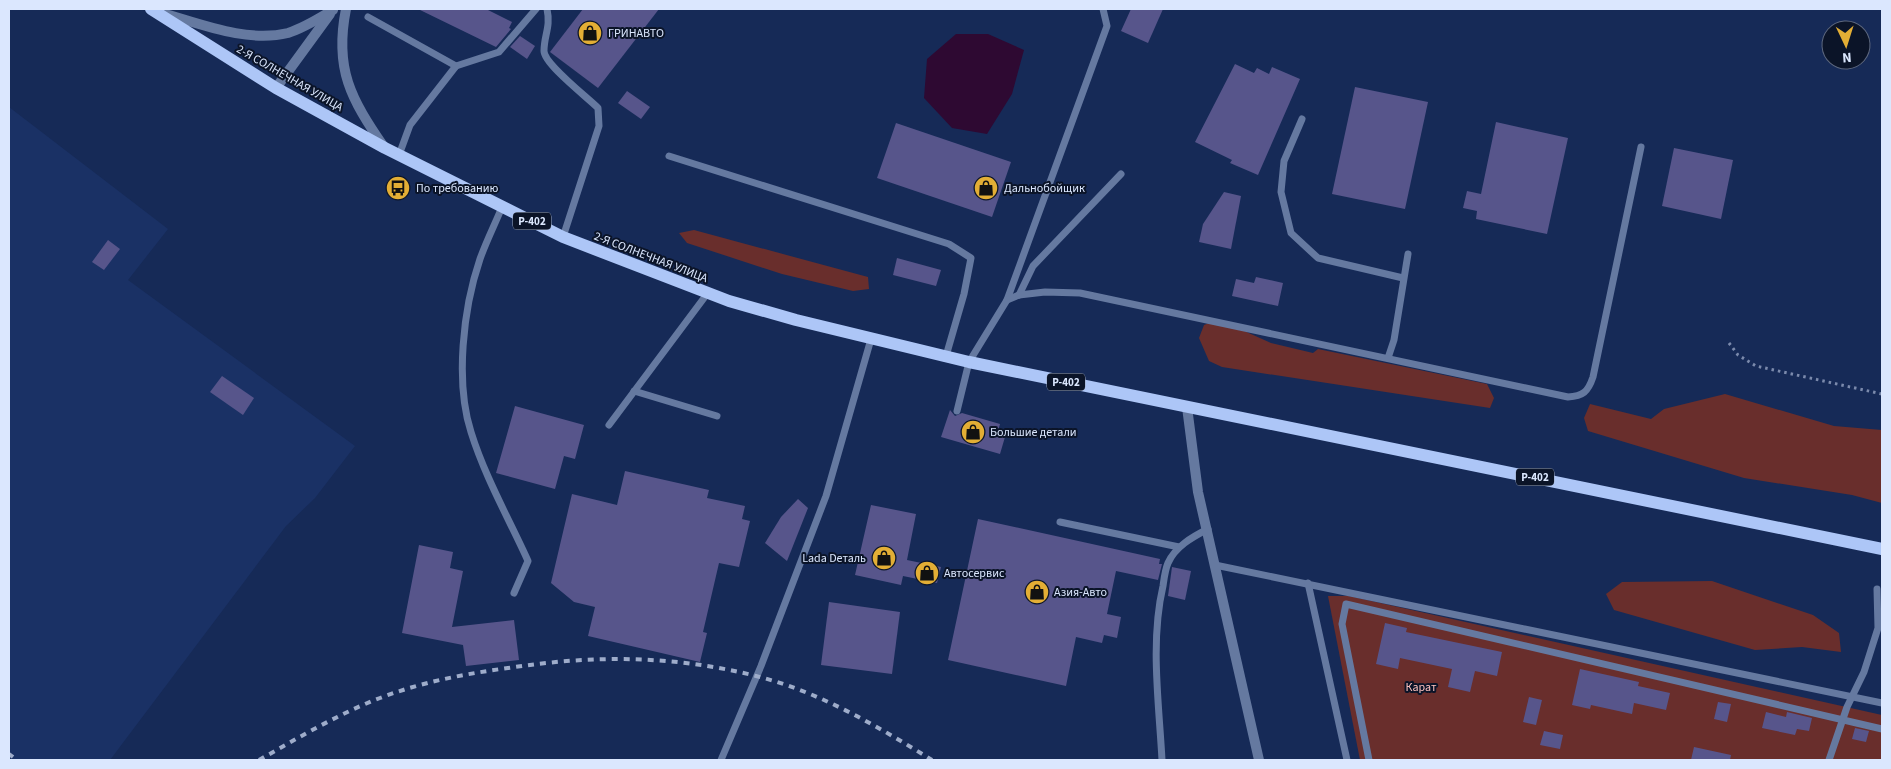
<svg xmlns="http://www.w3.org/2000/svg" width="1891" height="769" font-family="'Source Sans 3',sans-serif">
<style>
.built{fill:#1a3165}
.green{fill:#692e2c}
.water{fill:#2e0932}
.building{fill:#57558b}
.lines{fill:none;stroke-linecap:round;stroke-linejoin:round}
.path{stroke:#7b8aac;stroke-width:3;stroke-dasharray:2.5 4;stroke-linecap:butt}
.lane{stroke:#6579a0;stroke-width:7}
.street{stroke:#6579a0;stroke-width:10}
.primary{stroke:#adc6f7;stroke-width:12}
.rail{stroke:#9eacca;stroke-width:4;stroke-dasharray:6 6;stroke-linecap:butt}
.labels{text-anchor:middle;stroke-width:4;stroke-linejoin:round;paint-order:stroke}
.shield{fill:#0b1428;stroke:#9da8be;stroke-width:1}
.shield-label{font-size:11px;font-weight:bold;fill:#dbe7fe}
.poi-label{font-size:12px;fill:#dbe7fe;stroke:#0b1428;text-anchor:start}
.street-label{font-size:12px;fill:#dbe7fe;stroke:#0b1428}
.park-label{font-size:12px;fill:#fec2be;stroke:#0b1428}
</style>
<rect width="100%" height="100%" fill="#162a57"/>
<polygon class="built" points="9,107 168,229 128,280 355,446 315,498 286,526 110,760 9,760"/>
<g class="green">
<polygon points="694,230 868,277 869,289 853,291 782,274 687,243 679,233"/>
<polygon points="1209,323 1242,330 1271,343 1313,353 1318,349 1487,384 1494,398 1490,408 1222,367 1209,361 1199,338 1204,325"/>
<polygon points="1725,394 1834,426 1882,430 1882,503 1852,495 1744,478 1588,431 1584,418 1590,404 1651,419 1664,409"/>
<polygon points="1712,581 1813,615 1839,633 1841,652 1802,647 1755,650 1614,610 1606,594 1622,582"/>
<polygon points="1328,596 1349,596 1882,715 1882,760 1360,760"/>
</g>
<polygon class="water" points="956,34 988,34 1024,50 1012,94 987,134 952,128 924,98 927,59"/>
<g class="building">
<polygon points="418,9 486,9 512,22 509,28 511,29 496,47"/>
<polygon points="583,9 659,9 598,88 550,52"/>
<polygon points="1131,9 1163,9 1148,43 1121,31"/>
<polygon points="520,36 535,46 527,59 510,47"/>
<polygon points="1235,64 1254,73 1257,68 1269,74 1272,67 1300,79 1258,175 1230,163 1232,160 1195,142"/>
<polygon points="1355,87 1428,102 1405,209 1332,194"/>
<polygon points="627,91 650,107 641,119 618,103"/>
<polygon points="1496,122 1568,138 1547,234 1476,219 1477,211 1463,208 1467,191 1481,194"/>
<polygon points="896,123 1011,162 992,217 877,178"/>
<polygon points="1674,148 1733,160 1721,219 1662,206"/>
<polygon points="1224,192 1241,196 1231,249 1199,242 1203,224"/>
<polygon points="108,240 120,249 104,270 92,262"/>
<polygon points="897,258 941,270 936,286 893,275"/>
<polygon points="1256,277 1283,283 1278,306 1232,296 1236,279 1254,283"/>
<polygon points="222,376 254,398 243,415 210,392"/>
<polygon points="515,406 584,425 575,459 564,456 555,489 496,473"/>
<polygon points="950,410 955,416 962,413 1000,424 997,435 1005,437 1000,454 941,437"/>
<polygon points="625,471 709,490 707,498 745,506 742,519 750,521 739,567 719,563 703,632 707,633 700,662 588,636 595,607 574,602 551,583 572,494 617,505"/>
<polygon points="798,499 808,508 787,561 765,543 781,517"/>
<polygon points="871,505 916,514 907,560 941,567 937,583 903,576 901,585 855,575"/>
<polygon points="978,519 1160,559 1159,564 1162,564 1158,580 1116,571 1107,614 1121,617 1117,638 1104,635 1102,643 1076,637 1066,686 948,660"/>
<polygon points="419,545 453,552 450,568 463,571 452,627 514,620 519,660 466,666 463,645 402,633"/>
<polygon points="1172,567 1191,571 1185,600 1168,596"/>
<polygon points="829,602 900,612 892,674 821,665"/>
<polygon points="1385,623 1407,628 1406,632 1502,652 1497,676 1475,671 1470,692 1448,687 1452,669 1400,658 1398,669 1376,664"/>
<polygon points="1580,669 1639,682 1638,686 1670,693 1666,710 1634,703 1632,714 1591,705 1590,709 1572,705"/>
<polygon points="1529,697 1542,700 1536,725 1523,722"/>
<polygon points="1718,702 1731,704 1727,722 1714,719"/>
<polygon points="1766,712 1786,717 1787,712 1812,718 1809,731 1797,729 1795,735 1762,728"/>
<polygon points="1855,728 1869,731 1866,742 1852,739"/>
<polygon points="1544,731 1563,735 1560,749 1540,745"/>
<polygon points="1694,747 1731,755 1730,760 1691,760"/>
</g>
<g class="lines">
<polyline class="path" points="1729,343 1738,355 1756,366 1882,394"/>
<g class="lane">
<path d="M547,9C551,27 544,35 544,51C544,64 587,97 598,108L599,126L563,237"/>
<polyline points="368,17 456,66"/>
<polyline points="1302,119 1284,161 1281,192 1291,233 1318,258 1403,278"/>
<polyline points="399,155 410,125 456,66 499,52 536,9"/>
<polyline points="669,156 949,244 971,258 964,294 946,356"/>
<path d="M502,207C495,224 486,242 480,259C463,309 455,382 471,432C485,477 509,519 528,561L514,593"/>
<polyline points="1019,295 1033,266 1121,174"/>
<polyline points="1007,300 1107,26 1103,9"/>
<polyline points="1388,358 1394,340 1408,254"/>
<polyline points="634,391 717,416"/>
<path d="M957,411L969,362L1007,300L1019,295L1045,292L1080,293L1568,397C1583,396 1588,392 1593,377L1641,147"/>
<polyline points="609,425 707,294"/>
<polyline points="1060,522 1179,547"/>
<polyline points="1215,565 1882,703"/>
<polyline points="1308,583 1347,760"/>
<polyline points="721,760 761,666 826,496 871,339"/>
<path d="M1162,760C1159,703 1150,642 1163,586C1164,579 1165,570 1168,563C1175,547 1192,537 1208,529"/>
<polyline points="1369,760 1342,624 1346,604 1882,729"/>
<polyline points="1829,760 1847,707 1864,672 1878,628 1877,589"/>
</g>
<g class="street">
<path d="M346,9C334,69 351,99 384,147"/>
<path d="M162,13C201,24 247,43 288,33C304,28 318,19 333,10"/>
<polyline points="276,88 330,14"/>
<polyline points="1187,407 1198,492 1259,760"/>
</g>
<polyline class="primary" points="151,9 276,88 385,148 563,237 729,301 796,320 969,362 1882,549"/>
<g class="rail">
<polyline points="9,754 13,757"/>
<path d="M259,760C298,738 338,714 380,698C422,682 464,674 508,668C592,655 673,655 756,676C820,692 877,726 932,760"/>
</g>
</g>
<defs>
<g id="shop-disc" transform="scale(1.25)"><circle r="9.5" fill="#e3ae35" stroke="#0b1428"/><path d="M-5-2.5h2.3a2.7 3.5 0 0 1 5.4 0H5L5.5 6h-11ZM-1.5-2.5h3a1.5 2.3 0 0 0-3 0Z" fill="#111"/></g>
<g id="bus-disc" transform="scale(1.25)"><circle r="9.5" fill="#e3ae35" stroke="#0b1428"/><path d="M-5-6H5V4H4V6H2V4H-2V6H-4V4H-5ZM-3.5-4V0h7V-4ZM-3.5 1.2v1.5H-2V1.2ZM2 1.2v1.5H3.5V1.2Z" fill="#111"/></g>
</defs>
<g fill-rule="evenodd">
<use href="#shop-disc" x="590" y="33"/>
<use href="#bus-disc" x="398" y="188"/>
<use href="#shop-disc" x="986" y="188"/>
<use href="#shop-disc" x="973" y="432"/>
<use href="#shop-disc" x="884" y="558"/>
<use href="#shop-disc" x="927" y="573"/>
<use href="#shop-disc" x="1037" y="592"/>
</g>
<g class="labels">
<g class="shield">
<rect x="513" y="212.5" width="38" height="17" rx="4"/>
<rect x="1047" y="373.5" width="38" height="17" rx="4"/>
<rect x="1516" y="468.5" width="38" height="17" rx="4"/>
</g>
<g class="shield-label">
<text x="532" y="225">Р-402</text>
<text x="1066" y="386">Р-402</text>
<text x="1535" y="481">Р-402</text>
</g>
<g class="poi-label">
<text x="608" y="37">ГРИНАВТО</text>
<text x="416" y="192">По требованию</text>
<text x="1004" y="192">Дальнобойщик</text>
<text x="990" y="436">Большие детали</text>
<text x="866" y="562" text-anchor="end">Lada Dеталь</text>
<text x="944" y="577">Автосервис</text>
<text x="1054" y="596">Азия-Авто</text>
</g>
<g class="street-label">
<text transform="translate(290 78) rotate(30)" y="4">2-Я СОЛНЕЧНАЯ УЛИЦА</text>
<text transform="translate(651 257) rotate(21)" y="4">2-Я СОЛНЕЧНАЯ УЛИЦА</text>
</g>
<g class="park-label">
<text x="1421" y="691">Карат</text>
</g>
</g>
<rect width="1891" height="769" fill="none" stroke="#dbe7fe" stroke-width="20"/>
<g transform="translate(1846 45) rotate(176)"><circle r="24" fill="#0b1428" stroke="#5e687e"/>
<path d="M0-4L9 19L0 12L-9 19Z" fill="#e3ae35"/>
<text y="-8" font-size="14" font-weight="bold" text-anchor="middle" fill="#dbe7fe">N</text>
</g>
</svg>
